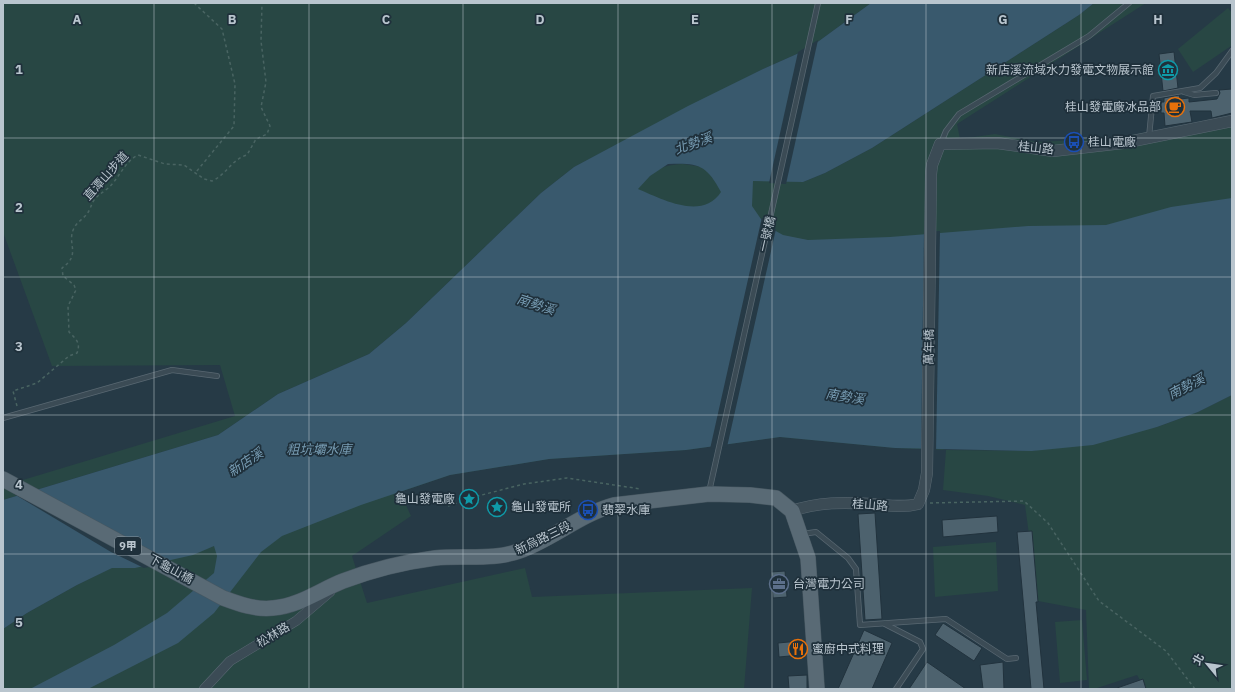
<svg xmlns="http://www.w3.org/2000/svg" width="1235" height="692" font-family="'IBM Plex Sans','Noto Sans TC',sans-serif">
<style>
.green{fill:#284744}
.water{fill:#39596d;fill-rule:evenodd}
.pier{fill:#263a46}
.building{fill:#4d626e;stroke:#21323d}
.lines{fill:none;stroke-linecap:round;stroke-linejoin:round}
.service-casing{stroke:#596872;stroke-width:6}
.minor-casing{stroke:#596872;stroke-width:10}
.tertiary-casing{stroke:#596872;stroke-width:12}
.primary-casing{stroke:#475761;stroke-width:16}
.path{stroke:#496462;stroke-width:1.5;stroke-dasharray:3 3;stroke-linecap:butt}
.service{stroke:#3b4b55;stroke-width:4.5}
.minor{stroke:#3b4b55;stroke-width:9}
.tertiary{stroke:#3b4b55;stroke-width:11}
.primary{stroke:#596a75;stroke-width:15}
.grid{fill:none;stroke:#b9c5ce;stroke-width:1;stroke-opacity:0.55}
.labels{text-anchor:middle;stroke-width:3.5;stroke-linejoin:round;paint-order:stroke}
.shield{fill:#1f303b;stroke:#8b98a2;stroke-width:1}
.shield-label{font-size:11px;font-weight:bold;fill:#b9c5ce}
.poi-label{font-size:12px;fill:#b9c5ce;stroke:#1f303b;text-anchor:start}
.street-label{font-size:12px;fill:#b9c5ce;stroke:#1f303b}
.water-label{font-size:13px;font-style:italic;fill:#779cb3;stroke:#1f303b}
.grid-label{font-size:13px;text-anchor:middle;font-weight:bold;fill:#b9c5ce;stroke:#1f303b;stroke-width:3.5;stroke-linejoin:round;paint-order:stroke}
</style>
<rect width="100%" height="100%" fill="#263a46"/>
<g class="green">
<polygon points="3,3 871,3 808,49 763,69 574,167 541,193 406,323 369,354 278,394 218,435 3,500 3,486 235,416 220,365 52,366 3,232"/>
<path d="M1094,3H1146L957,124L960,139L995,134L1037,142L1116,138L1232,116V313L1069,391L637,189C654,172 658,165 683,164L803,182L825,173L872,148L1079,15Z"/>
<polygon points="1228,8 1232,13 1231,46 1193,72 1178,49"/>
<polygon points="1232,395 1232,689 1145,689 1137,675 1094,689 1089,689 1086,610 1038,601 1025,505 988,496 943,490 946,450 895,448 780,437 686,450 549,459 450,475 400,492 411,516 352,556 367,603 525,568 532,597 752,588 744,689 3,689 3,629 27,613 77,585 209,519 774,411 946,450 1032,451 1157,427 1198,412"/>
<polygon points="996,542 998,591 935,597 933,547"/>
<polygon points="1082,620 1087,680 1060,683 1055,622"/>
</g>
<path class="water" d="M871,3H1094L1079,15L872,148L825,173L803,182L753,181L752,206L765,225L783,235L808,240L890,237L1028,226L1106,225L1171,207L1232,198V395L1198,412L1157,427L1093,445L1032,451L895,448L780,437L686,450L549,459L450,475L361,505L282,536L261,552L214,613L178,643L88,689H30L114,645L167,613L214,573L217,556L214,546L193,555L135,568H112L77,585L27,613L3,629V500L218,435L278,394L369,354L406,323L541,193L574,167L688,106L763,69L808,49ZM668,164C698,163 706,164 721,192C702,221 662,199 638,189L650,176Z"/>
<g class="pier">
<polygon points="818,40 786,184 769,183 798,52"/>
<polygon points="762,217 766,223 776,229 727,447 710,449"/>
<polygon points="940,231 936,452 921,451 924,232"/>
<polygon points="32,489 168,563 144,568 111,552 14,494"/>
</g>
<g class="building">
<polygon points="1174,52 1178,88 1163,91 1159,54"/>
<polygon points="1232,89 1232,113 1212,118 1211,111 1190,111 1192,122 1165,126 1164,113 1161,113 1161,102 1164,102 1164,98 1179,95 1180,99 1189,98 1189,102 1217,99 1220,93 1219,90"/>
<polygon points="875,513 882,619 865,620 858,514"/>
<polygon points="997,516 998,532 943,537 942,520"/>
<polygon points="1032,531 1038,602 1036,602 1044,689 1031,689 1017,532"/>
<polygon points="785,571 787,597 773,598 771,572"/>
<polygon points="943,623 982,648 974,661 935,635"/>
<polygon points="864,630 892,643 872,689 838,689"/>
<polygon points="799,641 800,655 779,657 778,643"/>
<polygon points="927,662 966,689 909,689"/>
<polygon points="1003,662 1004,689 983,689 980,665"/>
<polygon points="807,675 807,689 789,689 788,676"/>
<polygon points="1143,679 1146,689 1117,689 1117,688"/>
</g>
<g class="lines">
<g class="service-casing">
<g id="service">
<polyline points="1184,92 1194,95 1216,93"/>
<polyline points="1149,137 1153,96 1200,88 1216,73 1232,51"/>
<polyline points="941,143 946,131 959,114 1089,36 1129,3"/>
<polyline points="3,418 172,370 217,376"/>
<polyline points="709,492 818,3"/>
<polyline points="802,534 816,532 848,558 856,569 860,625 946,619 1007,659 1016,658"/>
<polyline points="885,624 920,642 923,649 896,689"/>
</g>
</g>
<g class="minor-casing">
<polyline id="minor" points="204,689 230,661 296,621 330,592"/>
</g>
<g class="tertiary-casing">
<path id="tertiary" d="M792,511C818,502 844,502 872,504C888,505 902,508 918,504L924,490L927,473L931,174L932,165L940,144L997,143L1053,151L1123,143L1232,121"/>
</g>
<g class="primary-casing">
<path id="primary" d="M3,479L223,598C239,604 256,610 273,608C299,606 320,590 343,581C372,570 404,562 435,558C463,555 494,561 522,550C554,538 581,514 614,505L709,494L750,495L776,498L792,511L808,558L817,689"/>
</g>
<g class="path">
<polyline points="194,3 222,29 235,84 234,126 196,172"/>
<path d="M17,406L13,391L37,383L69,356L77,353C81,343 76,339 69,332L68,306L76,290L74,285L63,276L62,268C82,254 66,244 74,228C77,222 83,219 87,214C90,210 91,205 94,200C98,195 102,193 107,189C119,179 124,162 138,155L165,164L184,165L204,179L212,181C226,175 232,159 247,155L256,139L267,134L270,126L261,107L266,82L261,41L262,3"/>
<polyline points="930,503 1024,501 1048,523 1099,601 1166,651 1195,689"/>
<polyline points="448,506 478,496 524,484 567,478 641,489"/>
</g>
<use href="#service" class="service"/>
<use href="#minor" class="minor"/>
<use href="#tertiary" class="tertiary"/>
<use href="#primary" class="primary"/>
</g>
<path class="grid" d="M154,3V689M309,3V689M463,3V689M618,3V689M772,3V689M926,3V689M1081,3V689M3,138H1232M3,277H1232M3,415H1232M3,554H1232"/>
<defs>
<g id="museum-ring" transform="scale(1)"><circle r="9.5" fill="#1f303b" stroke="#0f9aa8" stroke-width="1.5"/><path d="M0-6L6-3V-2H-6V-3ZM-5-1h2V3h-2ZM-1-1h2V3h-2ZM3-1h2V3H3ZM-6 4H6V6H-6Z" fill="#0f9aa8"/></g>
<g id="cafe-ring" transform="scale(1)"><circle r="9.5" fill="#1f303b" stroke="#e8710a" stroke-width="1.5"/><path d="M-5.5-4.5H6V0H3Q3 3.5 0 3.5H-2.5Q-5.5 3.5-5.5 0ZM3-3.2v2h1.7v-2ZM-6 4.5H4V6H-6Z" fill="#e8710a"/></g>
<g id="bus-ring" transform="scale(1)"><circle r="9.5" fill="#1f303b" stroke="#1a4fb4" stroke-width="1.5"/><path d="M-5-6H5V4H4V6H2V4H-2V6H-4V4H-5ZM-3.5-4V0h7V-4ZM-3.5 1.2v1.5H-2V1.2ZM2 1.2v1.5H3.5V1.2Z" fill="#1a4fb4"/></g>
<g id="sight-ring" transform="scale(1)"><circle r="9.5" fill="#1f303b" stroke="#0f9aa8" stroke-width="1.5"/><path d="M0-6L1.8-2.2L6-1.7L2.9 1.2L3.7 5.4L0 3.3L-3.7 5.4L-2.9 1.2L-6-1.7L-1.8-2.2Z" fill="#0f9aa8"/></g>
<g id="office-ring" transform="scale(1)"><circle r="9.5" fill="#1f303b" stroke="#5c6f8a" stroke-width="1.5"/><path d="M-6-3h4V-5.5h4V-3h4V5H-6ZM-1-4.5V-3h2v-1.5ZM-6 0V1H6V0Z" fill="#5c6f8a"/></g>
<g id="restaurant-ring" transform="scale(1)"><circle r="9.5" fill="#1f303b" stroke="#e8710a" stroke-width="1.5"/><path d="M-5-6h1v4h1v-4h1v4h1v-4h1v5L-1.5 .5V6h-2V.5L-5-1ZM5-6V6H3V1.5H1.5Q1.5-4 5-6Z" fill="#e8710a"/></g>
</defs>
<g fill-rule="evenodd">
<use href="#museum-ring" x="1168" y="70"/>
<use href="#cafe-ring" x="1175" y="107"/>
<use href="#bus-ring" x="1074" y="142"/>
<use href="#sight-ring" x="469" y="499"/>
<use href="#sight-ring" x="497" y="507"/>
<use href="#bus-ring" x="588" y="510"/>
<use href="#office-ring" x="779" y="584"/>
<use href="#restaurant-ring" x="798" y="649"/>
</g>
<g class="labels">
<rect class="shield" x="115" y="537" width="26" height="18" rx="3"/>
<g class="shield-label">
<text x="128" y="550">9甲</text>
</g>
<g class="poi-label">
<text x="1154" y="74" text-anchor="end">新店溪流域水力發電文物展示館</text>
<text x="1161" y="111" text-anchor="end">桂山發電廠冰品部</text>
<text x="1088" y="146">桂山電廠</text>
<text x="455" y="503" text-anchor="end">龜山發電廠</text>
<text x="511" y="511">龜山發電所</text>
<text x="602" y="514">翡翠水庫</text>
<text x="793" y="588">台灣電力公司</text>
<text x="812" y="653">蜜廚中式料理</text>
</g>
<g class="street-label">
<text transform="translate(1036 148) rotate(6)" y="4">桂山路</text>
<text transform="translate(106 176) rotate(-48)" y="4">直潭山步道</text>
<text transform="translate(767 234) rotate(-77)" y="4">一號橋</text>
<text transform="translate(929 347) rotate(-89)" y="4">萬年橋</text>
<text transform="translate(870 505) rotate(4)" y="4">桂山路</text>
<text transform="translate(543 538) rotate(-26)" y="4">新烏路三段</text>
<text transform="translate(171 569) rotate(28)" y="4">下龜山橋</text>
<text transform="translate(273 635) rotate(-31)" y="4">松林路</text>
</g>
<g class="water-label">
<text transform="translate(693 143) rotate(-20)" y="5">北勢溪</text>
<text transform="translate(536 304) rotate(18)" y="5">南勢溪</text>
<text transform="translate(1186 386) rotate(-27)" y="5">南勢溪</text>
<text transform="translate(845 396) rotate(9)" y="5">南勢溪</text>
<text x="319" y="454">粗坑壩水庫</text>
<text transform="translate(245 462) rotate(-34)" y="5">新店溪</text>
</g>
</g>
<g class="grid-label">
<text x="77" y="24">A</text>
<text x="232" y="24">B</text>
<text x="386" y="24">C</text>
<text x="540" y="24">D</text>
<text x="695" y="24">E</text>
<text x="849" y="24">F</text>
<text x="1003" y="24">G</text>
<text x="1158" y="24">H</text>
<text x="19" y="74">1</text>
<text x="19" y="212">2</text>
<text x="19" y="351">3</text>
<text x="19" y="489">4</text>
<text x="19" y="627">5</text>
</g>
<rect width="1235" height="692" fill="none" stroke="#b9c5ce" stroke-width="8"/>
<g transform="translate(1207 664) rotate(299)" stroke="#1f303b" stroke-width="3" paint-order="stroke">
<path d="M0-3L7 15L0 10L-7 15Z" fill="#b9c5ce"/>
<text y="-6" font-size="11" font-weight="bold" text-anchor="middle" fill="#b9c5ce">北</text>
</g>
</svg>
